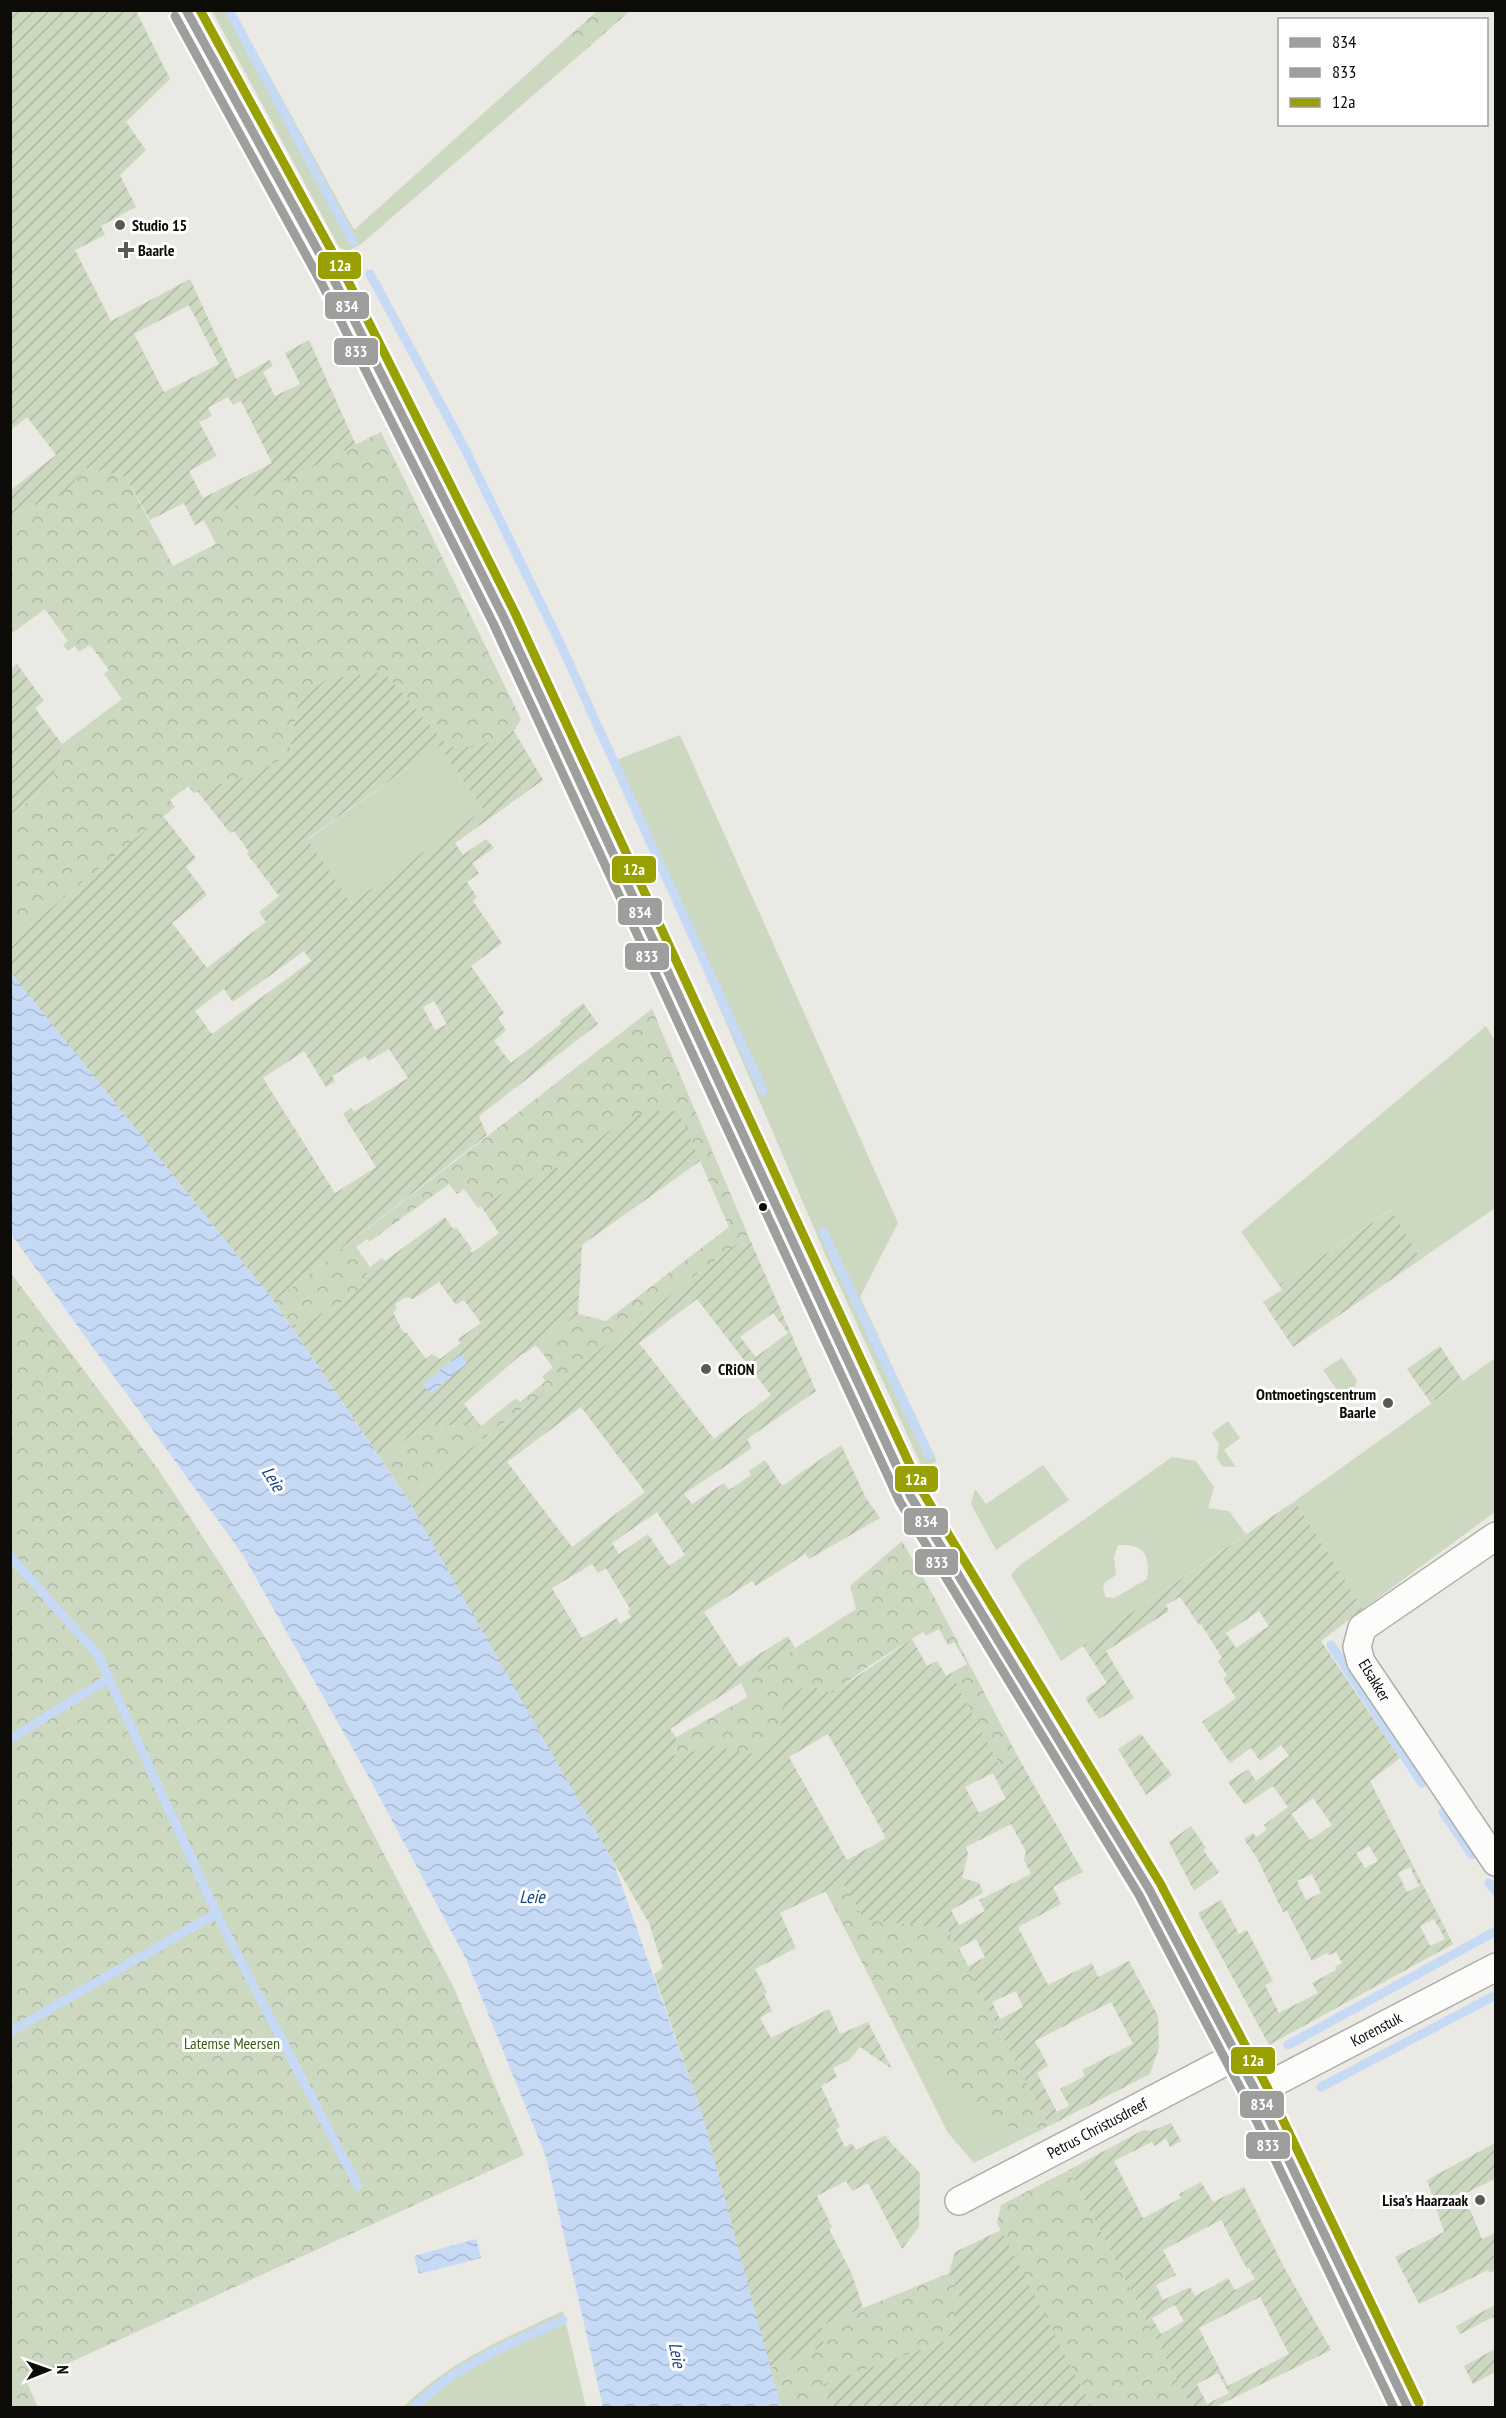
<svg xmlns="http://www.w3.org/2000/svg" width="1506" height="2418" font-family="'PT Sans Narrow',sans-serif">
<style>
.grass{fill:#ccd8c0;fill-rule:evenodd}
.forest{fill:url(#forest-crowns)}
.garden{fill:url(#garden-furrows);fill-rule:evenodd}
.water{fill:url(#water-waves)}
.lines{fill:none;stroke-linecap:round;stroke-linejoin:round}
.stream{stroke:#c6daf6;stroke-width:9}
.minor-casing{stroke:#aeada9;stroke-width:30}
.secondary-casing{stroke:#aeada9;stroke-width:36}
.minor{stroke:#fcfcfb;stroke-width:27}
.secondary{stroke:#fcfcfb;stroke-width:33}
.bus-1-casing{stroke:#fff;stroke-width:14}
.bus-2-casing{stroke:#fff;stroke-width:14}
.bus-3-casing{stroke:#fff;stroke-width:14}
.bus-1{stroke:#9e9e9d;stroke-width:9}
.bus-2{stroke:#9e9e9d;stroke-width:9}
.bus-3{stroke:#99a102;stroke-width:9}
.poi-dot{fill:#5a5956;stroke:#fff;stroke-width:2}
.bus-dot{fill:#0d0c09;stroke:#fff;stroke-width:2}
.labels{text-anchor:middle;stroke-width:6;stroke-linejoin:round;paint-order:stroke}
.poi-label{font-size:16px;font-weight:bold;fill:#0d0c09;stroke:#fff;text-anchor:start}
.street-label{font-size:16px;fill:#0d0c09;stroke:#fff}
.park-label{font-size:16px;fill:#3c6114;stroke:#fff}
.water-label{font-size:18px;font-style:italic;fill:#174580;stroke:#fff}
.line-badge{stroke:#fff;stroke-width:2}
.badge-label{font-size:16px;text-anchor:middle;font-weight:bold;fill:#fff}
</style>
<defs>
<pattern id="forest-crowns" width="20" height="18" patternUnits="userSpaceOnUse" patternTransform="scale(1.5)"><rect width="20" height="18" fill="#ccd8c0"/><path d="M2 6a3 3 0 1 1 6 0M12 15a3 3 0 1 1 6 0" fill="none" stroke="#aeb8a4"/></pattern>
<pattern id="garden-furrows" width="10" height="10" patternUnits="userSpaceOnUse" patternTransform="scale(1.5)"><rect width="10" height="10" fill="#ccd8c0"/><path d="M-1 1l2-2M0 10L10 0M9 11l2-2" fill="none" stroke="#aeb8a4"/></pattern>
<pattern id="water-waves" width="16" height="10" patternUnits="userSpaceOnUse" patternTransform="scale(1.5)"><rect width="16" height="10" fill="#c6daf6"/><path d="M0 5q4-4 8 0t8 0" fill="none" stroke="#a9bad2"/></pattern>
</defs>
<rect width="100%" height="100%" fill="#eae9e4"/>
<g class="grass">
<polygon points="212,11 234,11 354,230 569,36 583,52 360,245 347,251 339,247"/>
<polygon points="680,735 898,1223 860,1297 937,1462 922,1467 825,1254 614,761"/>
<polygon points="439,746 483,810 351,903 307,840"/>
<polygon points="1486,1026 1495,1041 1495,1208 1421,1259 1390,1210 1279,1285 1241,1232"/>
<polygon points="1342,1358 1357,1380 1354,1389 1346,1394 1339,1393 1323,1370"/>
<polygon points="1495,1358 1495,1512 1363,1609 1295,1501"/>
<polygon points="1228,1421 1240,1438 1224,1450 1236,1467 1222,1466 1217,1458 1219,1444 1212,1433"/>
<path d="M1172,1457L1196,1461L1214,1487L1208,1508L1229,1511L1246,1534L1061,1661L1011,1575L1020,1565ZM1118,1545C1143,1544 1151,1554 1147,1579L1114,1598L1106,1597L1103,1589L1105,1582L1116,1575L1114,1557Z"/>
<polygon points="1043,1465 1069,1500 996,1550 971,1504 975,1489 986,1504"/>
<polygon points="903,2043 930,2052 946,2072 994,2124 1027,2130 1049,2126 974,2163 948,2133"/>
<path d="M563,2311L586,2407H403C452,2360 503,2339 563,2311Z"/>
</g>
<g class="forest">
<polygon points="597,11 630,11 583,52 569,36"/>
<polygon points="381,432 521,719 514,731 477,747 449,747 384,672 298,702 289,755 252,775 194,793 188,786 170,800 175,807 33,923 11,935 11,815 51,784 62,744 122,699 104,674 109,670 90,645 79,652 75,646 68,651 63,645 68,641 45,609 11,634 11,514 62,495 86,468 126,477 173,566 216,544 204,520"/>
<polygon points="652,1009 748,1235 407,1498 381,1459 424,1425 481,1426 516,1398 520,1402 546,1381 542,1377 553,1367 536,1345 578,1314 606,1321 729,1227 678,1111 628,1117 563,1165 514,1186 478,1208 464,1189 457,1194 449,1184 369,1242 367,1239 356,1247 370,1267 361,1288 331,1310 291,1326 274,1301"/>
<polygon points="10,1272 158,1469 223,1568 306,1705 454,1988 524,2155 27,2382 38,2408 10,2407"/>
<polygon points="902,1541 933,1595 1018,1757 1001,1768 951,1673 967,1664 954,1642 948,1645 939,1629 926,1636 923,1632 869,1666 833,1693 807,1685 780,1731 754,1755 711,1746 675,1758 676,1737 748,1697 741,1683 856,1609 850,1586"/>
<polygon points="843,1883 864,1920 947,1927 1049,2126 1027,2130 994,2124 974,2113 930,2052 903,2043 825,1890"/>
<polygon points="1069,2170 1191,2407 1092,2407 997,2223 1001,2205"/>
<polygon points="949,2273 959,2295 948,2340 825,2384 832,2407 781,2407 770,2368 824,2346 822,2325"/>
</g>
<g class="garden">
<path d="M10,11H136L170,79L126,122L146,150L120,175L136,207L101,226L105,235L75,250L111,321L190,279L236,379L270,360L273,366L263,372L275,396L300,384L285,353L309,340L356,445L195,525L184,503L150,520L126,477L86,468L62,495L11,514V490L56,455L27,417L11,430ZM189,305L219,364L164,392L134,334ZM228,397L233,405L241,401L272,463L203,498L189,471L217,456L199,422L212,416L208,408Z"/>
<polygon points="17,664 44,701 35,708 62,744 51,784 11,815 10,669"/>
<path d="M384,672L449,747H477L514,731L543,780L455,843L463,855L486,839L494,848L472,863L479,873L467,882L477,897L473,901L502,943L471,966L504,1013L498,1018L506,1030L494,1041L511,1063L562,1023L560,1021L583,1003L598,1024L479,1116L487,1135L274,1301L11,973L10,935L33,923L163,816L196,858L186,867L207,895L172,923L207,968L266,922L259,912L279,896L247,854L249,852L234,831L230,833L197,791L252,775L289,755L298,702L327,679ZM439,746L483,810L351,903L307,839ZM304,951L311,961L212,1034L195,1011L224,989L233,1002ZM434,1001L447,1024L435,1030L423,1007ZM389,1049L408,1078L354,1112L351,1108L343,1114L376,1167L335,1193L263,1078L304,1051L326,1087L335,1081L332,1076L365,1056L369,1061Z"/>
<path d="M655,1111H678L700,1161L582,1245L578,1314L524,1354L523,1353L464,1404L481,1426L424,1425L381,1459L291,1326L331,1310L361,1288L370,1267L382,1258L385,1261L445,1217L453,1229L456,1227L472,1249L470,1251L472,1253L499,1233L481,1206L514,1186L563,1165L628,1117ZM439,1282L456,1305L464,1300L481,1323L458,1339L461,1343L440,1359L432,1354L426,1359L407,1333L403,1332L393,1312L397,1309L395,1304L406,1297L413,1299Z"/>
<polygon points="1391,1210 1421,1259 1293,1347 1263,1302 1282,1290 1279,1285"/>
<path d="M748,1235L816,1391L747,1439L752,1448L684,1494L692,1504L724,1483L729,1490L751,1475L749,1471L765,1460L782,1486L841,1445L866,1498L880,1518L809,1559L805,1554L756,1586L752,1581L704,1612L739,1667L788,1636L795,1648L670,1729L676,1737L675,1757L711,1746L754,1754L780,1731L785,1699L807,1685L833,1693L912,1639L927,1666L937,1661L946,1676L951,1673L1001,1768L1018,1757L1083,1872L1053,1887L1061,1904L1018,1927L1048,1985L1092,1963L1098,1977L1129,1961L1158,2016L1159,2047L1150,2074L1049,2126L947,1928L864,1920L843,1883L780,1913L796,1948L755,1969L767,1992L764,1994L772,2011L760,2018L771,2038L829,2009L840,2034L868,2022L892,2069L860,2047L849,2060L833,2068L837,2077L821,2086L840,2127L836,2129L845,2147L852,2143L856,2150L886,2135L889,2141L920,2173L919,2227L902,2249L868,2183L852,2191L846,2181L817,2196L832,2227L829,2229L852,2274L863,2308L822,2325L824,2346L770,2368L702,2114L654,1974L663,1968L649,1923L528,1714L407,1498ZM697,1299L771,1395L714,1439L639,1343ZM773,1313L788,1333L756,1357L740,1337ZM581,1407L645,1492L572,1547L507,1462ZM657,1512L685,1555L669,1566L648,1534L619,1554L612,1543ZM592,1564L598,1573L606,1568L630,1609L627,1611L631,1617L620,1624L617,1618L582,1638L552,1588ZM828,1734L886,1838L847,1860L789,1757ZM993,1773L1006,1799L979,1813L965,1787ZM1011,1824L1026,1852L1024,1860L1031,1874L979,1900L985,1911L959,1925L951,1910L983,1893L979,1883L962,1878L968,1854L966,1847ZM976,1939L985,1957L968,1966L959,1948ZM1016,1991L1023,2007L1000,2019L992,2002ZM1111,2002L1133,2044L1082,2070L1085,2076L1060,2089L1069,2106L1057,2112L1037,2073L1048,2066L1035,2041Z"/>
<polygon points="1440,1346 1463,1381 1431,1403 1407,1369"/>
<path d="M1295,1501L1363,1609L1321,1641L1400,1758L1370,1781L1453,1944L1269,2045L1198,1913L1221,1900L1239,1934L1247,1930L1273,1981L1265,1985L1279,2013L1318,1993L1312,1983L1336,1970L1335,1967L1342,1963L1336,1952L1329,1955L1327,1953L1312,1961L1287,1911L1283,1912L1257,1858L1244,1839L1253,1833L1256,1837L1267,1830L1264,1825L1288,1807L1273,1786L1245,1805L1228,1782L1248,1769L1256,1781L1289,1756L1281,1745L1260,1761L1251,1748L1230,1763L1202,1722L1236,1698L1223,1678L1227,1675L1218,1662L1222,1658L1201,1624L1199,1625L1180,1597L1166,1605L1169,1611L1106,1651L1134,1698L1099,1719L1085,1698L1107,1683L1083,1646ZM1259,1611L1269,1626L1236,1648L1226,1633ZM1313,1798L1332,1825L1310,1840L1291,1814ZM1369,1846L1378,1861L1365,1868L1356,1853ZM1410,1867L1419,1886L1407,1892L1398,1873ZM1312,1874L1321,1893L1306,1900L1297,1881ZM1434,1919L1445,1939L1430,1946L1420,1926Z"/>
<polygon points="1141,1734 1172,1775 1146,1795 1118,1749"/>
<polygon points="1191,1826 1206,1848 1203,1850 1219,1872 1194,1891 1169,1842"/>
<path d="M1171,2123L1181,2141L1170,2147L1166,2139L1154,2146L1152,2142L1114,2161L1143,2218L1181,2198L1179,2194L1201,2182L1213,2202L1244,2187L1285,2269L1331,2350L1215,2407H1191L1069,2170L1143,2130L1151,2131ZM1221,2220L1247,2269L1249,2268L1255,2279L1235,2290L1228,2278L1195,2296L1190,2287L1163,2300L1156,2285L1176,2275L1163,2250ZM1260,2297L1289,2354L1228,2386L1199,2328ZM1175,2305L1184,2321L1161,2334L1152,2318ZM1218,2373L1229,2393L1207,2404L1197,2384Z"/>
<polygon points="1495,2143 1495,2179 1464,2194 1482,2239 1495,2233 1495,2270 1490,2273 1488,2270 1419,2304 1395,2257 1444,2232 1427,2180"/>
<polygon points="1001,2230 1092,2407 832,2407 824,2384 948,2340 959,2295 949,2273 955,2252"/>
<polygon points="1495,2305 1495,2320 1493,2317 1460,2334 1456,2326"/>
<polygon points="1495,2349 1495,2372 1473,2384 1464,2366"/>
</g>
<g class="water">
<polygon points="11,973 274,1301 407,1498 613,1861 702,2114 781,2407 603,2407 546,2157 466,1959 371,1781 243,1555 11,1234"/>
<polygon points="459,1354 467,1363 431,1394 423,1385"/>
<polygon points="476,2239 481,2258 419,2274 414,2256"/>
</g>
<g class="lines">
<g class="stream">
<polyline points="229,10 353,242"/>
<polyline points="370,274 465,449 561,645 763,1091"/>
<polyline points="823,1232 929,1455"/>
<polyline points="10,1556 98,1655 222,1925 358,2186"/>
<polyline points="1331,1645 1422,1783"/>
<polyline points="10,1739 109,1678"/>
<polyline points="1443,1812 1472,1855"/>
<polyline points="1489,1883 1496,1892"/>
<polyline points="10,2032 217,1913"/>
<polyline points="1288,2045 1496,1931"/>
<polyline points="1321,2087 1496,1995"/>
<path d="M413,2408C456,2365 509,2344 563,2320"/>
</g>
<g class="minor-casing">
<g id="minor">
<polyline points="1496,1536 1362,1628 1357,1647 1361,1662 1496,1862"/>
<polyline points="1256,2092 1496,1967"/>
<polyline points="959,2201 1236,2056"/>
</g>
</g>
<g class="secondary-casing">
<polyline id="secondary" points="186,10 334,280 504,618 911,1497 1149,1889 1256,2092 1408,2408"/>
</g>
<use href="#minor" class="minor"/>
<use href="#secondary" class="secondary"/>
<g class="bus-1-casing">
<polyline id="bus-1" points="186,10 334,280 504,618 911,1497 1149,1889 1256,2092 1408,2408"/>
</g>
<g class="bus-2-casing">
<polyline id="bus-2" points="175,16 323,286 493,623 900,1502 1139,1895 1245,2097 1394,2408"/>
</g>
<g class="bus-3-casing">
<polyline id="bus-3" points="200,10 345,275 515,613 922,1491 1160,1883 1267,2087 1419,2403"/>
</g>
<use href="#bus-1" class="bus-1"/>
<use href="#bus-2" class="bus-2"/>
<use href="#bus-3" class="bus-3"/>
</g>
<g class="poi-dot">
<circle cx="120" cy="225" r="6"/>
<path d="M123 241h6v6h6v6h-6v6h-6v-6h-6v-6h6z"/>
<circle cx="706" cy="1369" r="6"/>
<circle cx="1388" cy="1403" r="6"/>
<circle cx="1480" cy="2200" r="6"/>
</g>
<circle class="bus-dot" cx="763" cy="1207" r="5"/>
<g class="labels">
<g class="poi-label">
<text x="132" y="231">Studio 15</text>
<text x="138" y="256">Baarle</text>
<text x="718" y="1375">CRiON</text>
<text x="1376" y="1400" text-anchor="end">Ontmoetingscentrum<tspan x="1376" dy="18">Baarle</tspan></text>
<text x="1468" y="2206" text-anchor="end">Lisa's Haarzaak</text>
</g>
<g class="street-label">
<text transform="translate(1375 1680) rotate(59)" y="6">Elsakker</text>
<text transform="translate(1376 2029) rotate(-28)" y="6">Korenstuk</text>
<text transform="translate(1097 2128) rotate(-28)" y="6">Petrus Christusdreef</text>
</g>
<g class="park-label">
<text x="232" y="2049">Latemse Meersen</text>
</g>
<g class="water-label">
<text transform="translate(273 1479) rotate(57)" y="6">Leie</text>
<text x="532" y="1903">Leie</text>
<text transform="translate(677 2355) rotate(79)" y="6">Leie</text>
</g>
</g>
<g class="line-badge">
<rect x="317" y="251" width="45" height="29" rx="6" fill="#99a102"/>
<rect x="324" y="291" width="46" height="29" rx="6" fill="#9e9e9d"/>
<rect x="333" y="337" width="46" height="29" rx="6" fill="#9e9e9d"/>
<rect x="611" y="855" width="46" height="29" rx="6" fill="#99a102"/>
<rect x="617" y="897" width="46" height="29" rx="6" fill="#9e9e9d"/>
<rect x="624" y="942" width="46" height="29" rx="6" fill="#9e9e9d"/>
<rect x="894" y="1465" width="45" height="28" rx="6" fill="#99a102"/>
<rect x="903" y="1507" width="46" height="29" rx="6" fill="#9e9e9d"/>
<rect x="914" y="1548" width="45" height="28" rx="6" fill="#9e9e9d"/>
<rect x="1230" y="2046" width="46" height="29" rx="6" fill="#99a102"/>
<rect x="1239" y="2090" width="46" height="29" rx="6" fill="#9e9e9d"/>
<rect x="1245" y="2131" width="46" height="29" rx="6" fill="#9e9e9d"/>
</g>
<g class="badge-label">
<text x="340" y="271">12a</text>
<text x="347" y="312">834</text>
<text x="356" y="357">833</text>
<text x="634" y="875">12a</text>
<text x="640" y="918">834</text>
<text x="647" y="962">833</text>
<text x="916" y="1485">12a</text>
<text x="926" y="1527">834</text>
<text x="937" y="1568">833</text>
<text x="1253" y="2066">12a</text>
<text x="1262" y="2110">834</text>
<text x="1268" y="2151">833</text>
</g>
<rect width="1506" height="2418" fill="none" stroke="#0d0c09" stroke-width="24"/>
<rect x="1278" y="18" width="210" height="108" fill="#ffffff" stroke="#9e9e9d" stroke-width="1.5"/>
<rect x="1290" y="38" width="30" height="9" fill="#9e9e9d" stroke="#9e9e9d" stroke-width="1.5"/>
<text x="1332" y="48" font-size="18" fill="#0d0c09">834</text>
<rect x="1290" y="68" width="30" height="9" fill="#9e9e9d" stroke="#9e9e9d" stroke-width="1.5"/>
<text x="1332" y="78" font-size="18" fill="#0d0c09">833</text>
<rect x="1290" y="98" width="30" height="9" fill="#99a102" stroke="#9e9e9d" stroke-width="1.5"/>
<text x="1332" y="108" font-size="18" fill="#0d0c09">12a</text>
<g transform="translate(48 2370) rotate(89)" stroke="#ffffff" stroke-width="4.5" paint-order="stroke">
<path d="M0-4.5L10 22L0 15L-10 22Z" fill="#0d0c09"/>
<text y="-9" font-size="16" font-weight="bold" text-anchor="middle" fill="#0d0c09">N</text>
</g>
</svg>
